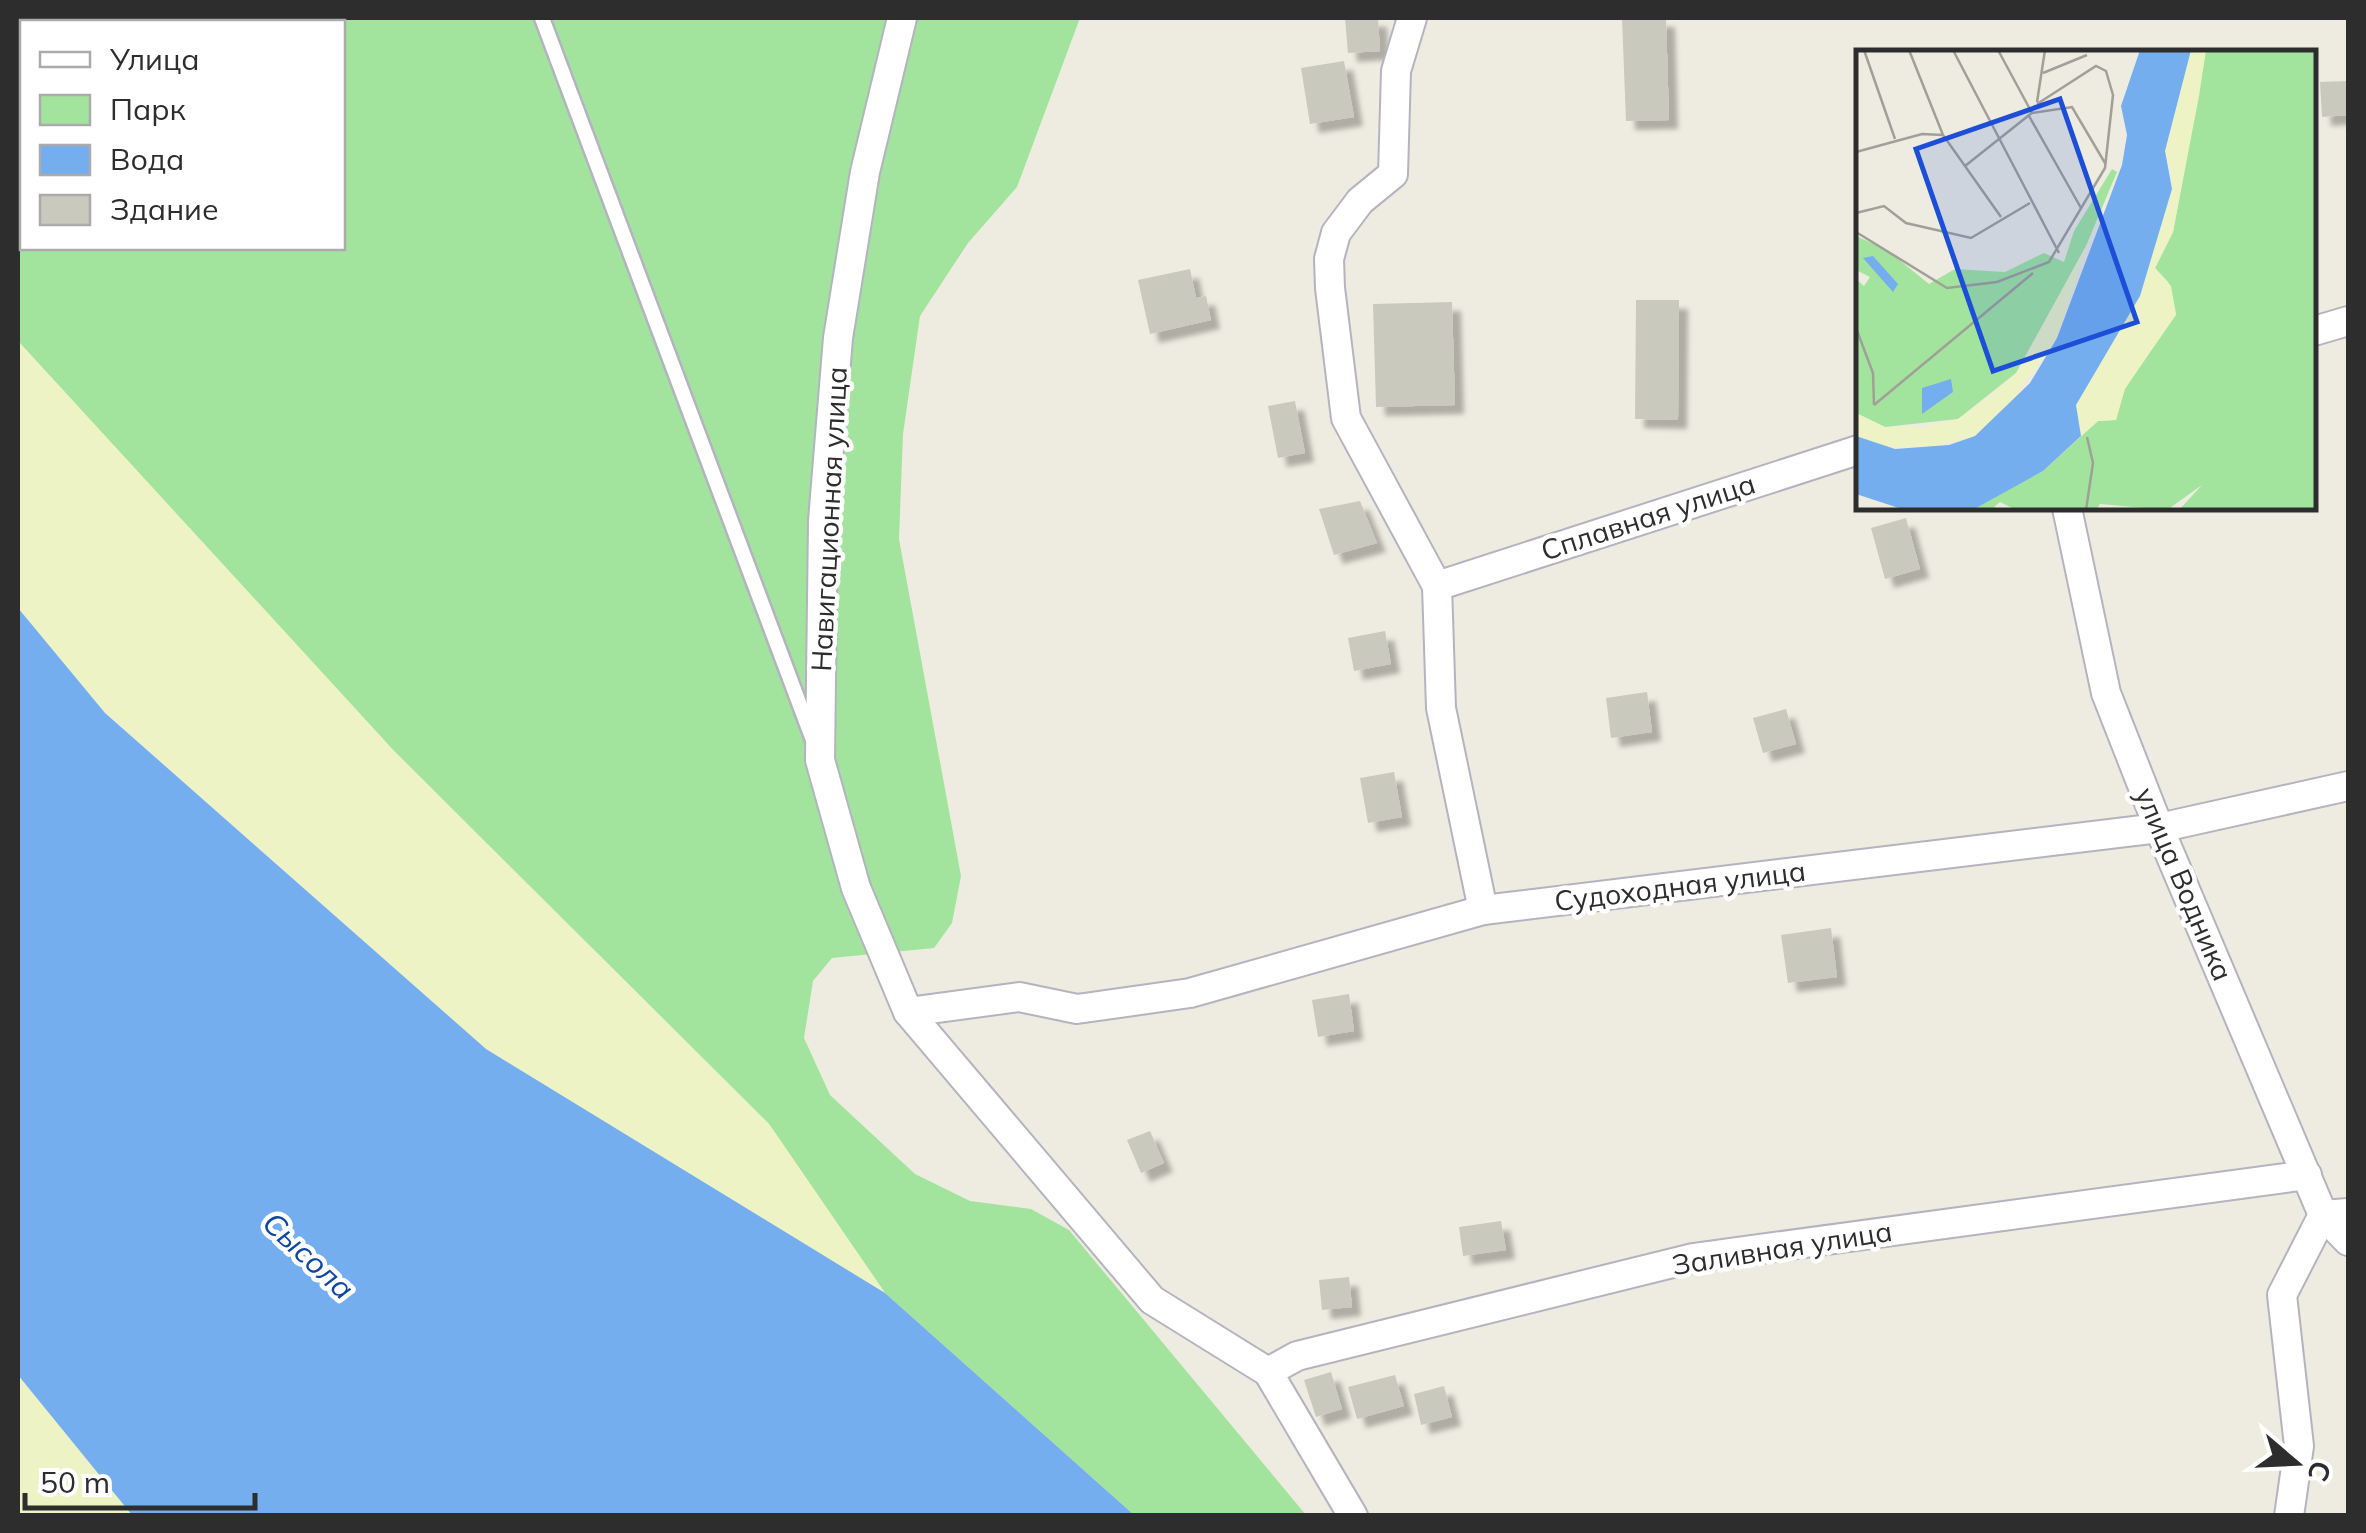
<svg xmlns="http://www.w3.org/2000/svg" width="2366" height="1533" font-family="Mulish,sans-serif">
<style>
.green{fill:#a2e49d;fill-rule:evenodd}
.sand{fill:#edf3c4}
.water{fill:#74aeef}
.building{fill:#cac9be;filter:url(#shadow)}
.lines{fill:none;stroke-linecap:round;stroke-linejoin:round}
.service-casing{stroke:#b4b3c0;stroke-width:19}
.minor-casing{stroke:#b4b3c0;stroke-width:32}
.service{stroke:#fff;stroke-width:14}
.minor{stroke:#fff;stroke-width:28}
.labels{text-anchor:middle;stroke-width:9;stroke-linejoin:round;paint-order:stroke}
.street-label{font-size:28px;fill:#2d2d2d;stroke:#fff}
.water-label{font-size:30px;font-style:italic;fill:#0d47a1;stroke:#fff}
.inset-road{fill:none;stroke:#a1a098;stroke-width:2.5}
.view{fill:#1d4ed8;fill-opacity:0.15;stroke:#1d4ed8;stroke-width:5}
.inset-edge{fill:none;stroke:#2d2d2d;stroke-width:5}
</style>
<defs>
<filter id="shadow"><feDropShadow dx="9" dy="9" stdDeviation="2.5" flood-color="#0004"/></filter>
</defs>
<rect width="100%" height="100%" fill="#eeece0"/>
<path class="green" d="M18,18H1080L1017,187L968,243L920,316L903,434L899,539L961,876L952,923L934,948L832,958L813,981L804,1038L830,1095L915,1174L970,1201L1031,1209L1069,1230L1306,1515H1134L885,1293L769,1124L394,751L18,341ZM22,22H342V248H22Z"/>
<g class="sand">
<polygon points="18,341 394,751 769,1124 885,1293 486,1049 105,712 18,608"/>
<polygon points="18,1375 132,1515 18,1515"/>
</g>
<polygon class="water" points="18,608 105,713 486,1049 885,1293 1134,1515 132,1515 18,1375"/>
<g class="building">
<polygon points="1345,18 1378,18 1380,51 1348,53"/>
<polygon points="1622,18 1666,18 1669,120 1626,121"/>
<polygon points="1344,61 1354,117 1310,124 1301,68"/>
<polygon points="2348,81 2348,115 2322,117 2320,82"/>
<polygon points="1190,269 1196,298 1206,296 1211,320 1150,334 1138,280"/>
<polygon points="1636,300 1679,300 1678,420 1635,419"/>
<polygon points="1452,302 1455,405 1376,407 1373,304"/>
<polygon points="1295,401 1305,453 1278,458 1268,406"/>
<polygon points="1360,501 1377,543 1334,555 1319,509"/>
<polygon points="1906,518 1920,569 1885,579 1871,528"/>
<polygon points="1385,631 1391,664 1354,671 1348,638"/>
<polygon points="1647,692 1652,732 1611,738 1606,698"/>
<polygon points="1786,709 1796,744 1763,753 1753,718"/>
<polygon points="1394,772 1402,817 1368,823 1360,778"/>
<polygon points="1831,928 1837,977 1788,983 1781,935"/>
<polygon points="1349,994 1354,1031 1318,1037 1312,1000"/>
<polygon points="1150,1131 1164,1163 1141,1173 1127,1140"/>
<polygon points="1501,1221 1506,1250 1463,1256 1459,1227"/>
<polygon points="1349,1277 1352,1307 1322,1310 1319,1280"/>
<polygon points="1331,1372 1342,1409 1316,1417 1304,1380"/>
<polygon points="1395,1375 1404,1406 1357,1419 1348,1387"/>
<polygon points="1444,1386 1452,1417 1421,1425 1414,1394"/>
</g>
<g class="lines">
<g class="service-casing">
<polyline id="service" points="542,18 813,740"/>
</g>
<g class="minor-casing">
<g id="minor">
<polyline points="902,18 865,172 838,338 823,521 820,760 856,888 908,1012 1152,1300 1268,1372 1353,1516"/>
<polyline points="1412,18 1396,71 1393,174 1360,201 1336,233 1329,259 1330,288 1346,418 1437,586 1441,708 1483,910"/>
<polyline points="2314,331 2348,321"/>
<polyline points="2067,508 2106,693 2159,828 2323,1215 2348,1241"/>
<polyline points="1437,586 1858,450"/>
<polyline points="908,1012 1019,997 1077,1009 1190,993 1483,910 2159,828 2348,786"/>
<polyline points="1268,1372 1297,1356 1693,1258 2307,1175"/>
<polyline points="2289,1516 2299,1446 2282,1295 2323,1215 2348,1213"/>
</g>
</g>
<use href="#service" class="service"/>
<use href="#minor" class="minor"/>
</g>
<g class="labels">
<g class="street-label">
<text transform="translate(1648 517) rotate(-18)" y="10">Сплавная улица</text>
<text transform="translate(829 519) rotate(-87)" y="10">Навигационная улица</text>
<text transform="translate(2184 884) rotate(67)" y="10">улица Водника</text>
<text transform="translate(1680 886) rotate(-7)" y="10">Судоходная улица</text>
<text transform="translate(1782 1248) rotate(-9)" y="10">Заливная улица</text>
</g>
<g class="water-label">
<text transform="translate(308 1256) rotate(43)" y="10">Сысола</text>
</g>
</g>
<g transform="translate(1856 50)">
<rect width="460" height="460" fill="#eeece0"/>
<path d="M350,0H460V460H323L346,435L311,460L244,454L240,460H160L144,452L138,457L143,460H110L187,421L242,371L260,370L268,339L320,265L312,232L299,218L317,182ZM256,119L261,122L230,196L160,323L102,369L29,377L0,363V229L8,236L14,227L0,220V186L31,200L73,234L99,219L149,222L188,203L208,212L218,181Z" fill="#a2e49d"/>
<path d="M335,0H350L343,46L317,182L299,218L315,236L320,264L269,339L260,370L242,371L225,386L220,355L284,246L308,164L316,129L309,101ZM230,196L201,288L148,363L119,386L68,399L14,395L0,386V363L29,377H67L102,369L134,346L161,323Z" fill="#edf3c4"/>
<path d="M284,0H335L309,101L316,139L284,246L220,355L225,386L187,421L120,458L49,460L0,444V386L39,399L93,395L119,386L174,333L201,288L266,115L271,85L265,56ZM17,206L42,234L37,242L7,208ZM95,329L97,342L66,364V338Z" fill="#74aeef"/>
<path class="inset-road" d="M8,0L39,89M53,0L87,85L145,167M97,0L203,203M142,0L176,63L216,57L249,113M187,23L231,5M181,52L189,0M173,66L225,158M0,102L66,84L87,85M109,116L177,62M0,163L28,156L50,173L115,188L174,153M0,182L91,238L141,232L193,212L249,118L257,45L250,21L240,16L181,54M0,278L17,323L18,355M18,355L177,223M230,460L237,413L231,387"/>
<path class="view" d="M204,49L281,272L137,321L60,99Z"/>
<rect width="460" height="460" class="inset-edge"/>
</g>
<rect width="2366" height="1533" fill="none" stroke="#2d2d2d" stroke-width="40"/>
<rect x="20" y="20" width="325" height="230" fill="#ffffff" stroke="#ababab" stroke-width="2.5"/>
<rect x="40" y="52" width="50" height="15" fill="#ffffff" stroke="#ababab" stroke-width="2.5"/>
<text x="110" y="70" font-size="30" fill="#2d2d2d">Улица</text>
<rect x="40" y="95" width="50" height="30" fill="#a2e49d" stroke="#ababab" stroke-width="2.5"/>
<text x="110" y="120" font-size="30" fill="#2d2d2d">Парк</text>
<rect x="40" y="145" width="50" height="30" fill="#74aeef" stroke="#ababab" stroke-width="2.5"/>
<text x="110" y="170" font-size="30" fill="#2d2d2d">Вода</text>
<rect x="40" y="195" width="50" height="30" fill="#cac9be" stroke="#ababab" stroke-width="2.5"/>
<text x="110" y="220" font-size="30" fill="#2d2d2d">Здание</text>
<g transform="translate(2296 1463) rotate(109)" stroke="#ffffff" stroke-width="8" paint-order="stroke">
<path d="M0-8L18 38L0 25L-18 38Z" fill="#2d2d2d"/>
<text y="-15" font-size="28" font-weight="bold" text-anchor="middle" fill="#2d2d2d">С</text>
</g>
<path d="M25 1493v15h230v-15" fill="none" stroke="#2d2d2d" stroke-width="5"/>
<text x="40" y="1493" font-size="30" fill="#2d2d2d" stroke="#ffffff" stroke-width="8" paint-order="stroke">50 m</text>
</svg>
